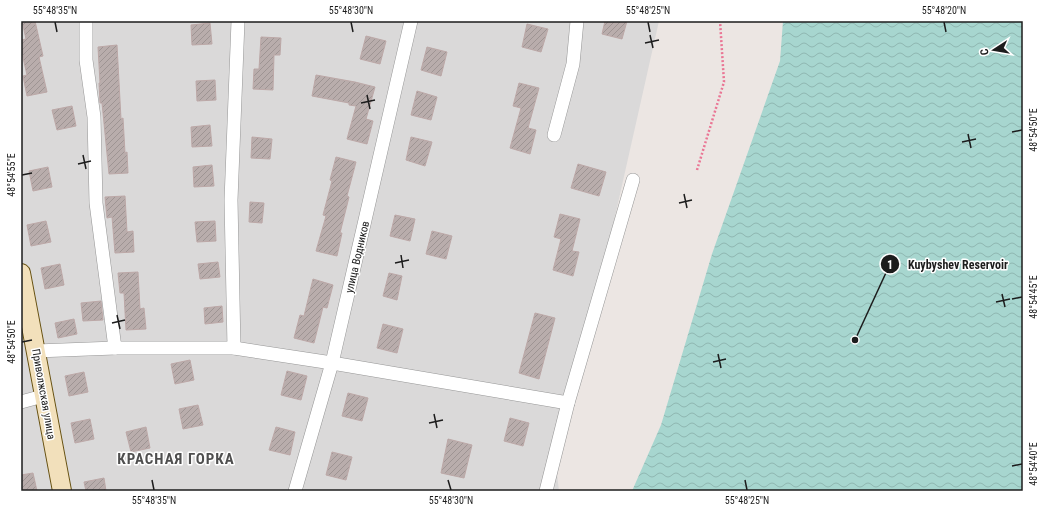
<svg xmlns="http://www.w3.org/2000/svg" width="1044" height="512" font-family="'Roboto Condensed',sans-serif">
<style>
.residential{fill:#dad9d9}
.water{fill:url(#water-waves)}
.building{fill:url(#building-hatch);stroke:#bca8a7}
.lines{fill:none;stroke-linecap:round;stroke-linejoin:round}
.minor-casing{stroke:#969696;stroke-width:14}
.secondary-casing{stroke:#665010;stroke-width:20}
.path{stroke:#ea7695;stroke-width:2.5;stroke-dasharray:2 2;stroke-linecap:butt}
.minor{stroke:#fff;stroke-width:13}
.secondary{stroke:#f2e0bb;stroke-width:18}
.ticks{fill:none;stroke:#1c1c1c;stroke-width:1.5}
.labels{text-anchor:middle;stroke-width:3;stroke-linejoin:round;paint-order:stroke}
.street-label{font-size:11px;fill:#1c1c1c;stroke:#fff}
.district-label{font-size:15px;font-weight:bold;letter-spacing:1px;fill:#4f4f4f;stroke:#fff}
.leader{fill:none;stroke:#1c1c1c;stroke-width:1.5}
.callout-dot{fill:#1c1c1c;stroke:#fff;stroke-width:1.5}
.mark-label{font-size:12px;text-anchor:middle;font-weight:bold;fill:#fff}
.callout-label{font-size:12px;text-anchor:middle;font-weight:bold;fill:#1c1c1c;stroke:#fff;stroke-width:3;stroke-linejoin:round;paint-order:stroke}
.neatline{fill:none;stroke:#1c1c1c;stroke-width:1.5}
.ticks-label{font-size:10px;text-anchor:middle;fill:#1c1c1c}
</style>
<defs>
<pattern id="water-waves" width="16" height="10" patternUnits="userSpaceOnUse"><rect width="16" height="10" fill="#a7d6cf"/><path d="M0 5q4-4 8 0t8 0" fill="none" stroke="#8fb7b1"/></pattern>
<pattern id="building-hatch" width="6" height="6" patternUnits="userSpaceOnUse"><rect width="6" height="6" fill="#b9adac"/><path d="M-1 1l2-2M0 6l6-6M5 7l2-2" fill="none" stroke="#9e9493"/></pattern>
</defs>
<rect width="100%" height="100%" fill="#ece6e3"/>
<polygon class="residential" points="21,21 659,21 557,474 559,491 21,491"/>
<polygon class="water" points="783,21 1023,21 1023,491 632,491 661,425 712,254 780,61"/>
<g class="building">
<polygon points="22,21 35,21 43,56 39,57 47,92 27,96 23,76 27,75 21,49 21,40 26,39"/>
<polygon points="605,21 627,21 622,39 602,34"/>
<polygon points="210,23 212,44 192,45 191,25"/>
<polygon points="527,24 548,29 541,52 522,47"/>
<polygon points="366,36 386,41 380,64 360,59"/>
<polygon points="261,37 281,38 280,55 274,55 273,90 253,89 254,69 259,69"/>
<polygon points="117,45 121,119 123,118 125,153 127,152 128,173 109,174 102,103 100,103 99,83 100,83 98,47"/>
<polygon points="427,47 447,52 441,76 421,70"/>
<polygon points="316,75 355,82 375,87 366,119 373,121 367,144 347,139 356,106 349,105 349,103 312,96"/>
<polygon points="215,80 216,100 197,101 196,81"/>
<polygon points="519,83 539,88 528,128 536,130 530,154 510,148 521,108 513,106"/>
<polygon points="417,91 437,97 431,120 411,115"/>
<polygon points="72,106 76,126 57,130 52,110"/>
<polygon points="210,125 212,146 192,147 191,127"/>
<polygon points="252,137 272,139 270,159 251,158"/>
<polygon points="411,137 432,142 425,166 406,160"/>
<polygon points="336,157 356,162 347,196 349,197 340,233 342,233 337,256 316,251 326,216 323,215 332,181 330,180"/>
<polygon points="578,164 606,172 599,196 571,188"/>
<polygon points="212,165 214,186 194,187 193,167"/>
<polygon points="48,167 52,187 33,191 29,171"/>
<polygon points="125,196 127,232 133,231 134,252 115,253 112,217 107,218 105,197"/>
<polygon points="250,202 264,203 262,223 249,222"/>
<polygon points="560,214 580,219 572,251 579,252 573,276 553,270 561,239 554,237"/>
<polygon points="395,215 415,219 410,241 390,236"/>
<polygon points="46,221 51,242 31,246 27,225"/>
<polygon points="215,221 216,241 197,242 195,222"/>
<polygon points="432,231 452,236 446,259 426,254"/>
<polygon points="218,262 220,277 200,279 198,264"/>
<polygon points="60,264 64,285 45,289 41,268"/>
<polygon points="138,272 140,309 144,308 146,329 126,330 124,293 120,293 118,273"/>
<polygon points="389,273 402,276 397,300 383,296"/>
<polygon points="313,279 333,285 327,308 323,307 314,343 294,338 300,315 304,316"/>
<polygon points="101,301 103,320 83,321 81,303"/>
<polygon points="222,306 223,322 205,324 204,308"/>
<polygon points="535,313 555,318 539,379 519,373"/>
<polygon points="74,319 77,334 58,338 55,323"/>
<polygon points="383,324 403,329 397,353 377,348"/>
<polygon points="190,360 194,380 175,384 171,364"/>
<polygon points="287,371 307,376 301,400 281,395"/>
<polygon points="84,372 88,392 69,396 65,376"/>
<polygon points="348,393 368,398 362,421 342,416"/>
<polygon points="198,405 203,425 183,429 179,409"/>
<polygon points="510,418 529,423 523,446 504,441"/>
<polygon points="90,419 94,439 75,443 71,423"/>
<polygon points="146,427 150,448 131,452 126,432"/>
<polygon points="276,427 295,432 290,455 269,450"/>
<polygon points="448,439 472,445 464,478 441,473"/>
<polygon points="332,452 352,457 346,480 326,475"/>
<polygon points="33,473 37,491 21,491 21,475"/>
<polygon points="104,478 106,491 86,491 84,482"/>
</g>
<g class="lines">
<g class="minor-casing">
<g id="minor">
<polyline points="86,21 86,60 94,117 96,203 115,348"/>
<polyline points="554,135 573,64 577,21"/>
<polyline points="234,348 231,200 238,21"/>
<polyline points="36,351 115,348 234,348 332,363 568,403"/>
<polyline points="21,402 43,396"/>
<polyline points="295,491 332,363 411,21"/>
<polyline points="546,491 568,403 633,180"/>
</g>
</g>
<g class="secondary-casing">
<polyline id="secondary" points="21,273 62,491"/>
</g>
<polyline class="path" points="697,170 724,82 720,21"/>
<use href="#minor" class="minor"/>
<use href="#secondary" class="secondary"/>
</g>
<path class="ticks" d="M55,22L57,32M351,22L353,32M648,22L650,32M944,22L946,32M650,35L653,48M645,43L659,40M367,95L370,109M361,103L375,100M1012,132L1022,130M968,134L971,148M962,142L976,139M83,155L86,169M78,164L91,161M22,175L32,173M684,194L687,208M679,203L692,200M401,255L403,268M395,263L409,260M1002,294L1005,307M1012,299L1022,297M996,302L1010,299M117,315L120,329M112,323L125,320M22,342L32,340M718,354L721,368M713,362L726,359M434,414L437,428M429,423L443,420M1012,466L1022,464M152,480L154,490M448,480L451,490M745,480L747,490"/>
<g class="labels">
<g class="street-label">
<text transform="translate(357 257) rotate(-77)" y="4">улица Водников</text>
<text transform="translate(44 394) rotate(80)" y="4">Приволжская улица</text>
</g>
<g class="district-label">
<text x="176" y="464">КРАСНАЯ ГОРКА</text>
</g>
</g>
<path class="leader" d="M855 340L890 264"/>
<g class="callout-dot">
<circle cx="855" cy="340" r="4"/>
<circle cx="890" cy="264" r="10"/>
</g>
<g class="mark-label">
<text x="890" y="269">1</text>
</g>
<g class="callout-label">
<text x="958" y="269">Kuybyshev Reservoir</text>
</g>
<rect width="1044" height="512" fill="none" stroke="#ffffff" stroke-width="44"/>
<g transform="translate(994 50) rotate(258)" stroke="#ffffff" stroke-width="3" paint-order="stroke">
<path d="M0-3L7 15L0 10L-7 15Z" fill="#1c1c1c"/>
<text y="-6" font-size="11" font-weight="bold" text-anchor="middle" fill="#1c1c1c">С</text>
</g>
<rect x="22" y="22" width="1000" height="468" class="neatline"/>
<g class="ticks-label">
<text x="55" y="14">55°48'35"N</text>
<text x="351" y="14">55°48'30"N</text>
<text x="648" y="14">55°48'25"N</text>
<text x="944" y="14">55°48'20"N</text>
<text transform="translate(1033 130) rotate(-90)" y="4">48°54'50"E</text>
<text transform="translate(11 175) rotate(-90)" y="4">48°54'55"E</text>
<text transform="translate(1033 297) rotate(-90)" y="4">48°54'45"E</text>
<text transform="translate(11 342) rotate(-90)" y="4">48°54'50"E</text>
<text transform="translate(1033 464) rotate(-90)" y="4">48°54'40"E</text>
<text x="154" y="504">55°48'35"N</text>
<text x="451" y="504">55°48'30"N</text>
<text x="747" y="504">55°48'25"N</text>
</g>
</svg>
